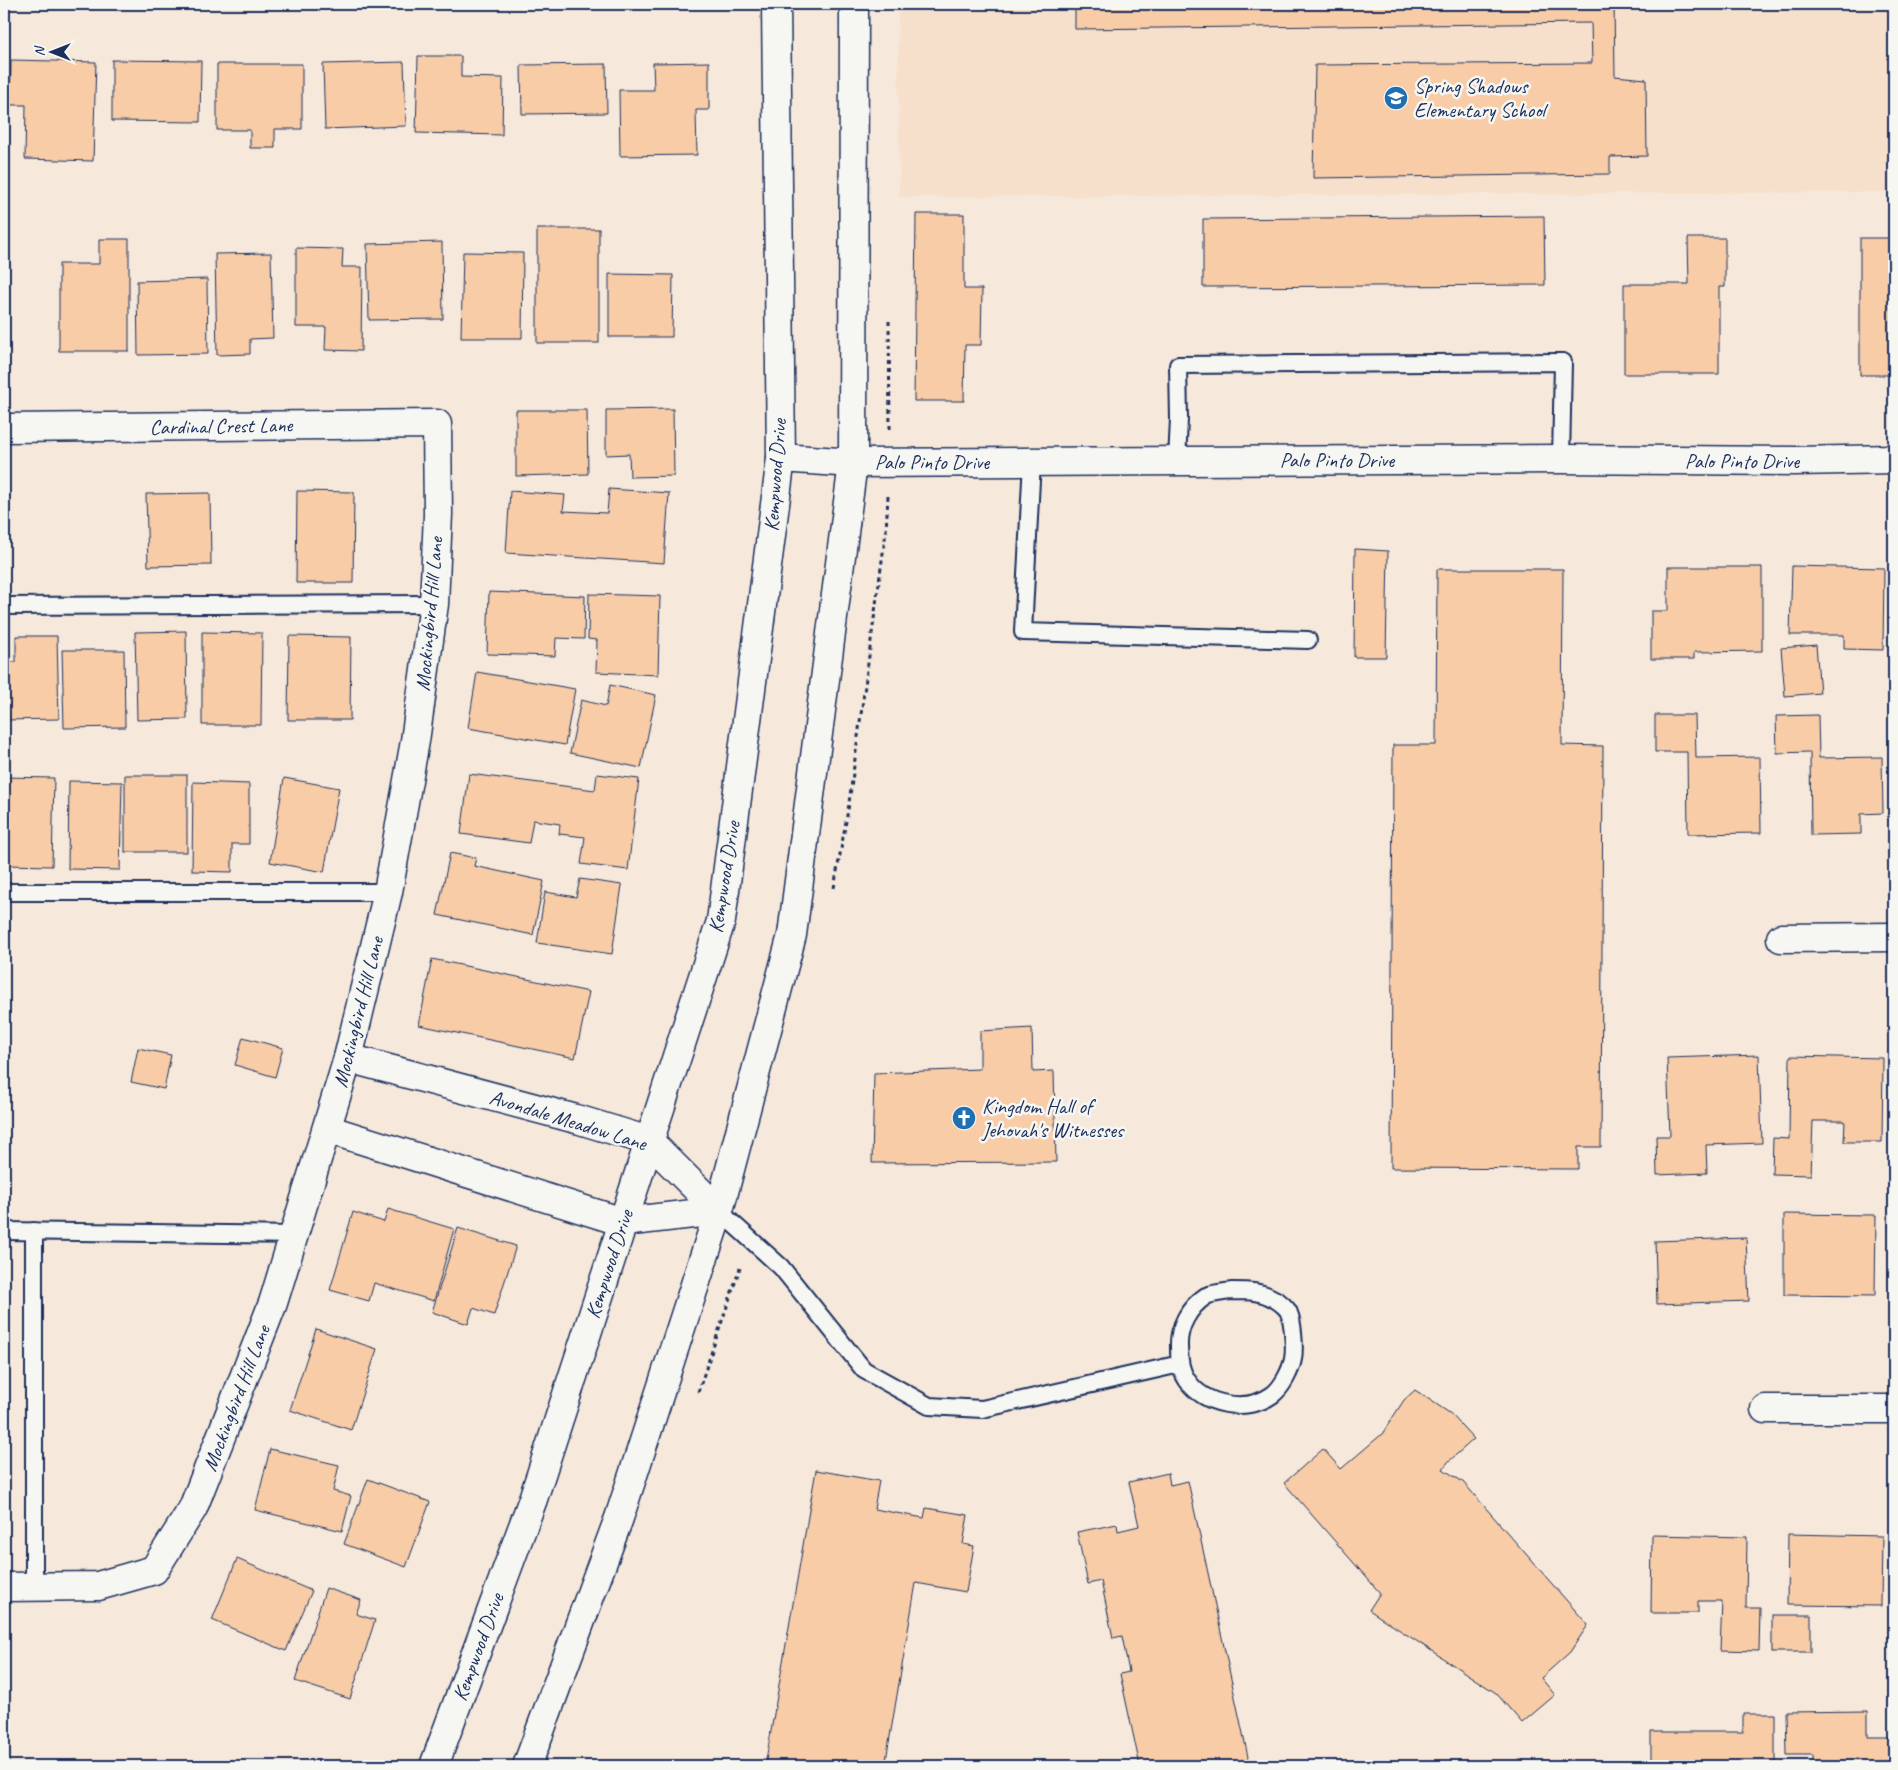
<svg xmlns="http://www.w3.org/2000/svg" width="1898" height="1770" font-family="Caveat,sans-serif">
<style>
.built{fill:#f6e0cb}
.building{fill:#f7cca6;stroke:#1b2f5e}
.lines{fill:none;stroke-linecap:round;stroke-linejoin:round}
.lane-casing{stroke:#1b2f5e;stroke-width:20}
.street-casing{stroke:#1b2f5e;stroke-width:31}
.secondary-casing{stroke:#1b2f5e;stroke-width:31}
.path{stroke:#1b2f5e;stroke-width:3;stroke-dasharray:4 4;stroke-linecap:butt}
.lane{stroke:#f6f6f2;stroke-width:16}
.street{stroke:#f6f6f2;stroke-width:28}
.secondary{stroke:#f6f6f2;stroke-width:28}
.labels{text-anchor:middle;stroke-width:5;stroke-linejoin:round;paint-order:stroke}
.poi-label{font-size:21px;fill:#1b2f5e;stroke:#f6f6f2;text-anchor:start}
.street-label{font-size:21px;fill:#1b2f5e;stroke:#f6f6f2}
</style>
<rect width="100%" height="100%" fill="#f6e9db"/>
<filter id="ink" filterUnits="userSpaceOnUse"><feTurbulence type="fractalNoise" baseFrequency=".02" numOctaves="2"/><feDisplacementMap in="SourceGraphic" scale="10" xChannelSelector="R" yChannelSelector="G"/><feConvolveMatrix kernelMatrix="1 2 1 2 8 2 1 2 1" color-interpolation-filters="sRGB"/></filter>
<g filter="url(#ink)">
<polygon class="built" points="898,4 1894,4 1894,192 899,197"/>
<g class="building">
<polygon points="1075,4 1614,4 1615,76 1646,79 1647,156 1610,157 1610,174 1313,178 1315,65 1592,63 1591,23 1075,29"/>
<polygon points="418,56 461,56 461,77 503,78 502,135 416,133"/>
<polygon points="11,60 96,62 93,161 25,159 26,105 10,105"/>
<polygon points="112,60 201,61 200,122 112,121"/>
<polygon points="404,62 406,126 325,129 323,64"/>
<polygon points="709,62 709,110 696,110 697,155 620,156 619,90 654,90 653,63"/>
<polygon points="217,64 302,64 302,129 275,129 275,148 250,148 250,130 217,130"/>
<polygon points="606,64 607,113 522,114 521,65"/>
<polygon points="916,214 964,214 964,289 982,289 981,345 965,345 964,401 914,401"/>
<polygon points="1544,216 1545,285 1203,287 1203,219"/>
<rect x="537" y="229" width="62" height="114"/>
<polygon points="1688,238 1725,238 1725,287 1719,287 1719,374 1624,374 1624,284 1689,284"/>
<rect x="1860" y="238" width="34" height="137"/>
<polygon points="99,239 129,239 129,351 59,351 59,264 99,264"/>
<polygon points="442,242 443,319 369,320 367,244"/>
<polygon points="296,248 343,249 342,267 362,267 361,351 325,350 326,327 296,327"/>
<polygon points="463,252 523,253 522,338 461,338"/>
<polygon points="271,253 273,338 250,339 250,354 217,355 215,254"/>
<polygon points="609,274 673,275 672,337 609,337"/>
<polygon points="207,279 208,354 138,355 137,281"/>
<polygon points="673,409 674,476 630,477 629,454 606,455 606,410"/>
<polygon points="516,410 587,410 588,474 516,476"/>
<polygon points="609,489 669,493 664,563 506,553 510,491 565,495 563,511 607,513"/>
<polygon points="297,491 354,492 353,583 296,583"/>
<polygon points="210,493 211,565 148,566 146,494"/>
<polygon points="1355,549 1388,551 1386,657 1354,657"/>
<polygon points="1792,566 1884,568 1883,650 1844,649 1844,635 1790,635"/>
<polygon points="1668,567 1762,567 1762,651 1694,652 1694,659 1651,659 1651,611 1668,611"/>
<polygon points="1437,569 1563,569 1562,745 1603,746 1601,1147 1578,1147 1578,1169 1391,1168 1393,745 1436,745"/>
<polygon points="489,592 585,596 584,639 556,638 555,656 487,654"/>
<polygon points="589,594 660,596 658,675 596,672 597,640 588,639"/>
<polygon points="186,631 187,719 137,720 135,632"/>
<polygon points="202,632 262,633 261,725 202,725"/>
<polygon points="16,636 57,636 59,719 4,720 4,662 16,662"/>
<polygon points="289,636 351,637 350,720 288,720"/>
<polygon points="1816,645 1820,693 1785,696 1781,648"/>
<polygon points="62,650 124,650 125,727 64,728"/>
<polygon points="477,672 575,689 565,745 468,728"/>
<polygon points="610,685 656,695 641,768 570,753 581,700 606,706"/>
<polygon points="1655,715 1695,715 1696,758 1760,757 1761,833 1688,834 1687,752 1655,752"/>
<polygon points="1818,715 1819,758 1882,757 1883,813 1861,814 1861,834 1811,835 1810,752 1777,753 1776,716"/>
<polygon points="469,774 595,790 597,774 639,779 628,870 581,864 585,837 559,834 560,824 533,820 529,843 461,834"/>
<rect x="125" y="775" width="62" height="77"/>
<polygon points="4,777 54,778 52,866 4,865"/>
<polygon points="284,778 339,788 324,872 270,862"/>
<polygon points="69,781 122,782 120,870 68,869"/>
<polygon points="193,782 249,784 249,844 232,844 232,872 192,871"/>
<polygon points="450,853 476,858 474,866 544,881 533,935 437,915"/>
<polygon points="580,879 622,885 612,954 537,943 545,892 576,897"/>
<polygon points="432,959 589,992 575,1058 419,1025"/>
<polygon points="1032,1028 1033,1072 1054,1071 1056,1162 872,1163 874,1073 980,1069 980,1031"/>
<polygon points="243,1037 283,1048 275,1077 235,1065"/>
<polygon points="138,1048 171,1055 164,1089 131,1082"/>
<polygon points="1759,1055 1762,1143 1706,1145 1707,1173 1657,1175 1656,1136 1670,1136 1667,1058"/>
<polygon points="1790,1056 1883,1058 1882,1142 1844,1142 1845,1121 1813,1121 1811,1175 1772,1174 1773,1138 1789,1139"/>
<polygon points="388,1209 454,1229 434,1301 374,1283 369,1301 330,1290 353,1212 384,1222"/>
<polygon points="1784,1214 1876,1215 1875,1296 1784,1295"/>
<polygon points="458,1228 516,1246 494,1315 473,1308 468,1324 432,1312"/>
<polygon points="1746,1238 1749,1301 1657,1304 1655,1241"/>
<polygon points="316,1329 377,1349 351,1430 290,1410"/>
<polygon points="1415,1390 1451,1414 1474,1439 1448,1462 1443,1469 1463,1482 1588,1625 1570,1652 1541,1678 1555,1695 1522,1723 1496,1693 1369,1610 1380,1593 1284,1483 1323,1449 1341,1469 1382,1434 1404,1400"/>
<polygon points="270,1449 339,1465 333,1491 351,1496 342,1531 255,1510"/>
<polygon points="816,1470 879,1481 874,1509 924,1518 926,1508 968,1515 963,1544 974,1546 966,1592 916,1583 885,1766 864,1766 829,1760 828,1766 765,1766"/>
<polygon points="1168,1473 1170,1485 1188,1481 1250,1766 1156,1766 1156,1765 1140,1766 1120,1674 1129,1672 1122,1636 1113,1638 1101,1581 1088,1584 1077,1532 1117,1524 1118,1531 1139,1526 1129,1482"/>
<polygon points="368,1479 430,1502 406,1567 344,1544"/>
<polygon points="1788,1534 1882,1536 1881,1606 1787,1605"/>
<polygon points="1652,1535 1747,1537 1746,1608 1760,1608 1759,1651 1720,1650 1722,1601 1698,1601 1698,1613 1651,1613"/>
<polygon points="237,1559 312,1591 286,1651 212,1620"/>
<polygon points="326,1588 361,1600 356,1614 375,1620 350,1699 295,1681"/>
<rect x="1772" y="1615" width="39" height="37"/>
<polygon points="1868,1711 1868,1737 1894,1737 1894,1766 1813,1766 1813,1755 1787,1755 1786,1712"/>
<polygon points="1743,1714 1775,1714 1775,1766 1651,1766 1651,1732 1743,1732"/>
</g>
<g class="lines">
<g class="lane-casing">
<g id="lane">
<polyline points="1032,461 1023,632 1308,640"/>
<polyline points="1177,461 1179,419 1178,365 1563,362 1561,459"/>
<polyline points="4,606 434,604"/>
<polyline points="4,892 388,892"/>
<polyline points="719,1211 781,1267 864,1370 929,1406 982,1409 1180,1364"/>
<polyline points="4,1231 294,1235"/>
<polyline points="34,1231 34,1587"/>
<path d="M1232,1291C1248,1291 1262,1291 1276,1300C1280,1302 1288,1309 1289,1313C1293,1322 1295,1349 1293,1359C1291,1370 1282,1388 1272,1395C1247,1413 1204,1406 1187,1380C1180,1370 1179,1359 1179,1347C1178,1327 1189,1307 1206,1296C1213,1293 1224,1292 1232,1291Z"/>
</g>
</g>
<g class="street-casing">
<g id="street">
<polyline points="4,428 437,424 438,514 434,604 415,741 388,892 348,1058 273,1303 193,1508 154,1570 98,1586 4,1587"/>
<polyline points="1781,938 1894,937"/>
<polyline points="348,1058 580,1120 649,1141 719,1211"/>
<polyline points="327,1129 623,1222 719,1211"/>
<polyline points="1765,1409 1894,1409"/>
</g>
</g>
<g class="secondary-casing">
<g id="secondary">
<polyline points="781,458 853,463 1561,459 1795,461 1894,459"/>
<polyline points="434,1766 533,1499 721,921 781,458 776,4"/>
<polyline points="527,1766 619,1518 719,1211 792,935 853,463 854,4"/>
</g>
</g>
<g class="path">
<polyline points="889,321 890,430"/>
<polyline points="834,888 848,810 886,531 888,496"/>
<polyline points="698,1392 740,1268"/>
</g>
<use href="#lane" class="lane"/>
<use href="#street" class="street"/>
<use href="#secondary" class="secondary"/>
</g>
</g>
<defs>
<g id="school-disc" transform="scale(1.25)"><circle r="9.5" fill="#1f6fb2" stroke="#f6f6f2"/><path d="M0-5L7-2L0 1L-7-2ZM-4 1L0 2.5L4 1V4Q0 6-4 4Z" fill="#fff"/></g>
<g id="church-disc" transform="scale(1.25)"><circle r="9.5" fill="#1f6fb2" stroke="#f6f6f2"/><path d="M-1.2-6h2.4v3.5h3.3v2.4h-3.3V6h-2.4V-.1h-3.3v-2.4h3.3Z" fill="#fff"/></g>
</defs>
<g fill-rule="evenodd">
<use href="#school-disc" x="1396" y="98"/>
<use href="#church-disc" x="964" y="1118"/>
</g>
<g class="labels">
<g class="poi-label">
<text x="1414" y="93">Spring Shadows<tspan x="1414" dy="24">Elementary School</tspan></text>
<text x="982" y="1113">Kingdom Hall of<tspan x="982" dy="24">Jehovah's Witnesses</tspan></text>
</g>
<g class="street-label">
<text transform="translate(221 426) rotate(-1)" y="7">Cardinal Crest Lane</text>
<text x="1337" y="467">Palo Pinto Drive</text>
<text x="1742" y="468">Palo Pinto Drive</text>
<text x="932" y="469">Palo Pinto Drive</text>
<text transform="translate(775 475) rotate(-86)" y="7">Kempwood Drive</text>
<text transform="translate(429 614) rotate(-85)" y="7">Mockingbird Hill Lane</text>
<text transform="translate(724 877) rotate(-81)" y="7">Kempwood Drive</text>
<text transform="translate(358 1012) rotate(-76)" y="7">Mockingbird Hill Lane</text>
<text transform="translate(568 1120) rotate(17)" y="7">Avondale Meadow Lane</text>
<text transform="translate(609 1264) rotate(-72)" y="7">Kempwood Drive</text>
<text transform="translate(236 1398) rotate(-69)" y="7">Mockingbird Hill Lane</text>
<text transform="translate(478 1647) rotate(-70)" y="7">Kempwood Drive</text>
</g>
</g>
<rect width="1898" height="1770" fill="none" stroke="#f6f6f2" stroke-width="20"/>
<rect x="10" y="10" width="1878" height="1750" fill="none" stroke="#1b2f5e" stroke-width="2" filter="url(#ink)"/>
<g transform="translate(52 52) rotate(270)" stroke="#f6f6f2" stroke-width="4" paint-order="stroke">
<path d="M0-4L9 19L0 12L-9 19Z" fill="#1b2f5e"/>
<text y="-8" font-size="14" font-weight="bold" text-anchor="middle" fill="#1b2f5e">N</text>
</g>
</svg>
